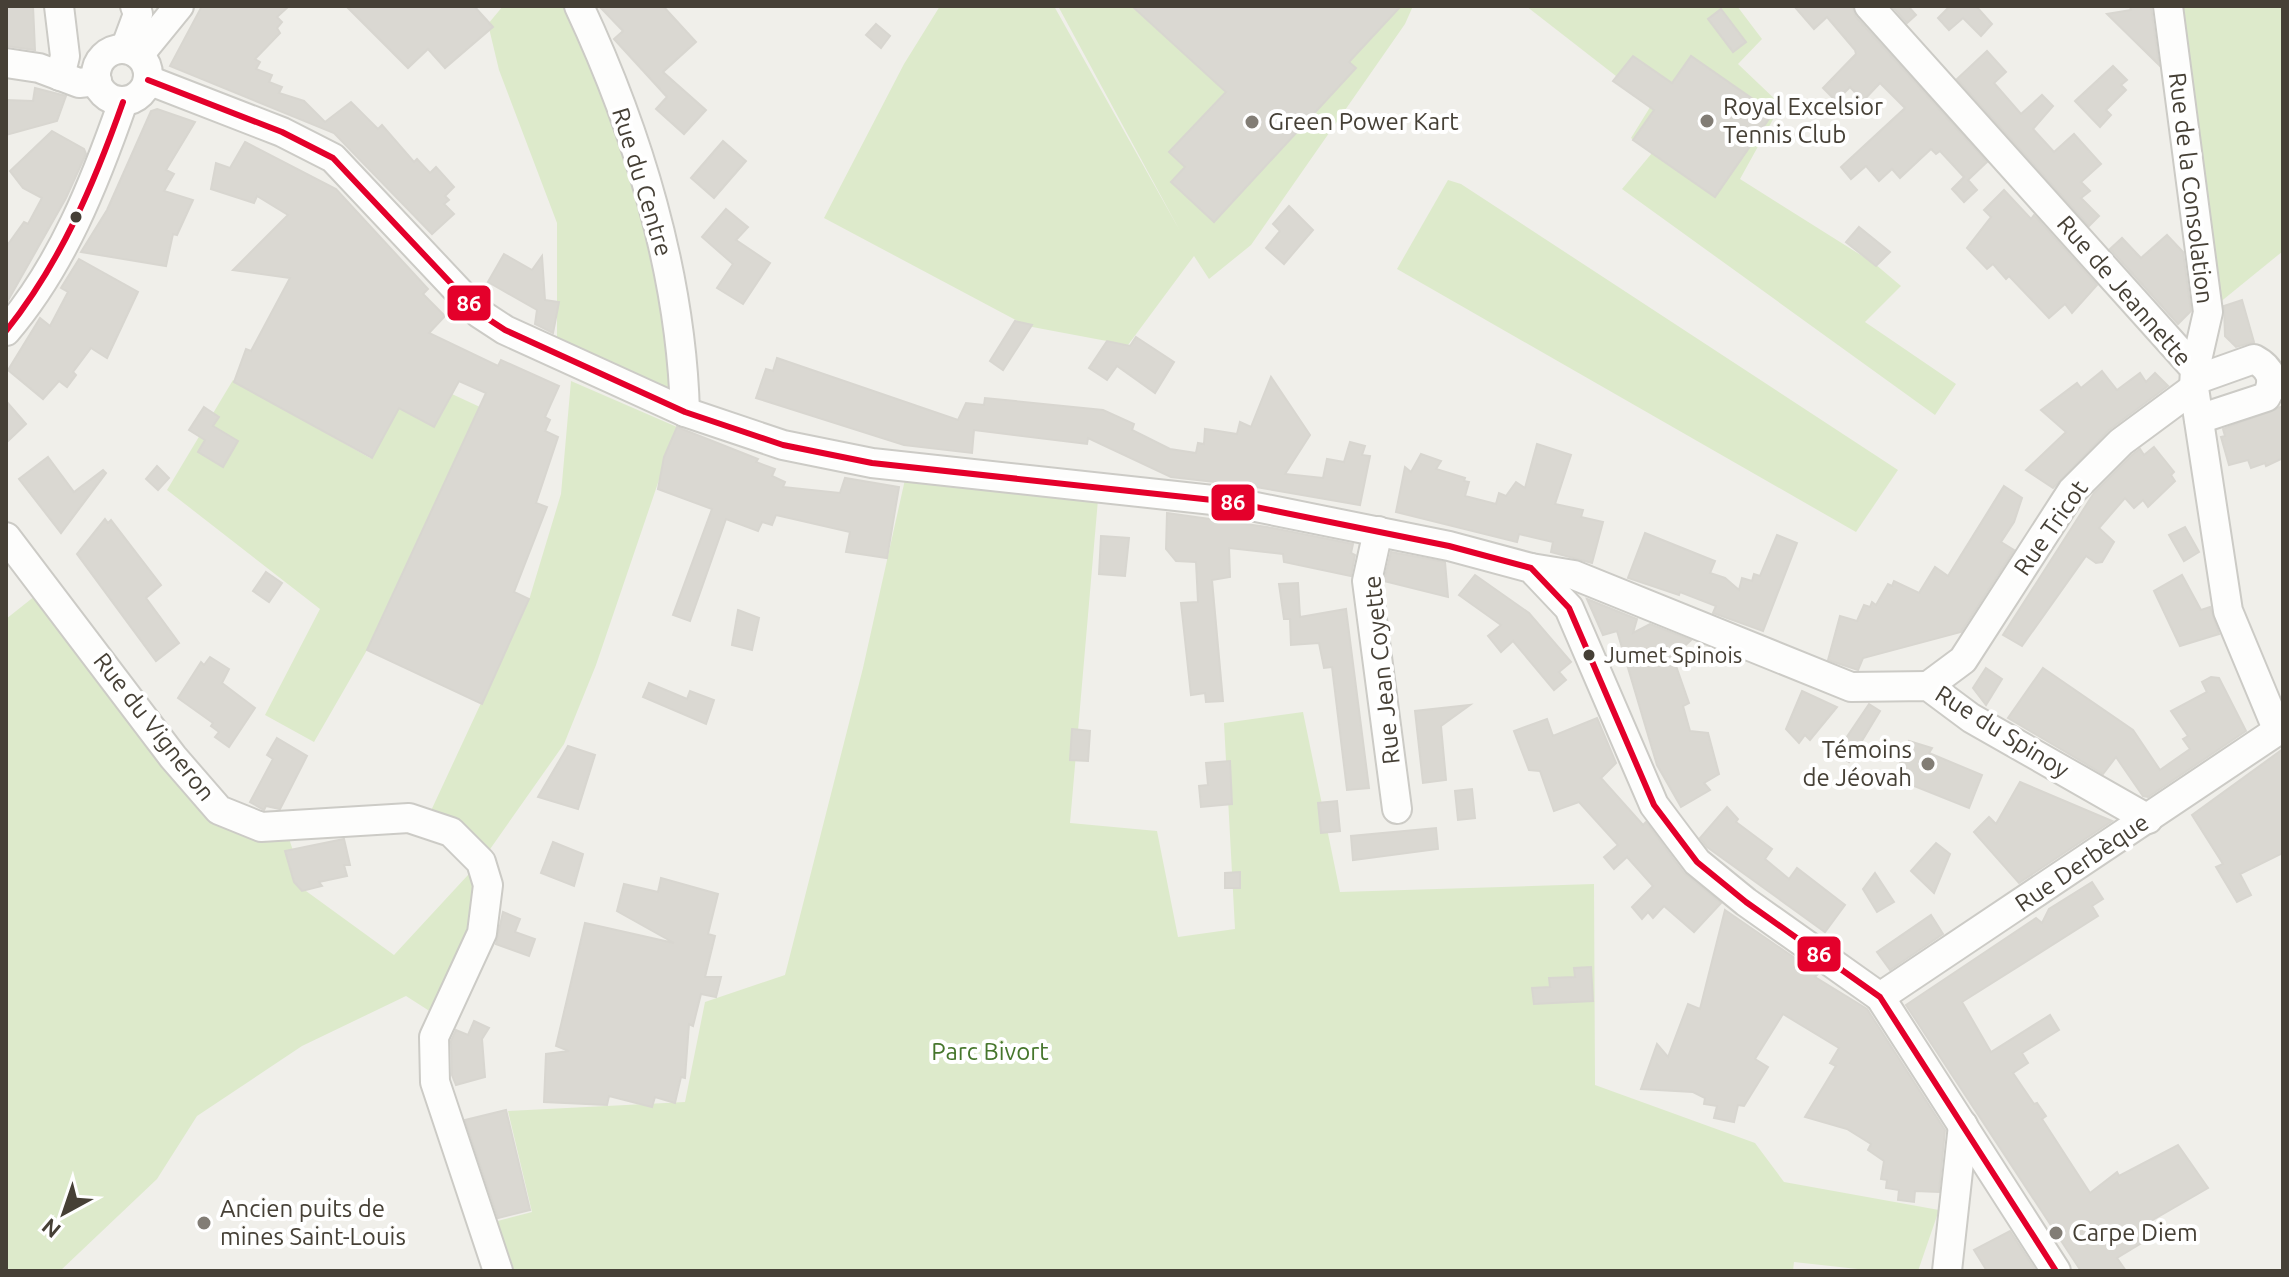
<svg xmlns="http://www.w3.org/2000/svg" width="2289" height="1277" font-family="Ubuntu,sans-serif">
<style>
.green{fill:#ddeacb}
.building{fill:#dad8d2;stroke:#d8d6d0;stroke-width:2}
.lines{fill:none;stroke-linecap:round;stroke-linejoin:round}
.minor-casing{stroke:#cccbc6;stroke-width:32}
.minor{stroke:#fdfdfc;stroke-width:28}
.bus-1-casing{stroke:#fff;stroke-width:12}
.bus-1{stroke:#e4002b;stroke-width:6}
.poi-dot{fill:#827d75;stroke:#fff;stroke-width:3}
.bus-dot{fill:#464036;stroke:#fff;stroke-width:3}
.labels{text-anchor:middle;stroke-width:8;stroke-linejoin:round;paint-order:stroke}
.bus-label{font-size:22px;fill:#464036;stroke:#fff;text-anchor:start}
.poi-label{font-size:24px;fill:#464036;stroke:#fff;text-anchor:start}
.street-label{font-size:24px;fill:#464036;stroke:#fff}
.park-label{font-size:24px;fill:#46762c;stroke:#fff}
.line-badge{stroke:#fff;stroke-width:3}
.badge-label{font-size:22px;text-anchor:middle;font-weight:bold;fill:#fff}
</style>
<rect width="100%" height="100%" fill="#f0efea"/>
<g class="green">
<polygon points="503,6 577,6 640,164 685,412 557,354 557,223 499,70 488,24"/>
<polygon points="940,6 1054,6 1180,231 1058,6 1413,6 1405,24 1251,245 1209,279 1194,256 1128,345 1027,326 824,218 904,64"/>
<polygon points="1526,6 1737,6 1762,39 1738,64 1781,105 1740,179 1875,264 1901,286 1865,322 1956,384 1935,415 1622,189 1652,153 1631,138 1652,104"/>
<polygon points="2168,6 2283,6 2283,251 2208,312"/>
<polygon points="1448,180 1461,184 1898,470 1856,532 1397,269"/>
<polygon points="413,376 480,407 367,650 314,742 265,715 320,609 167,490 233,380 370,458"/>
<polygon points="571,381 677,427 596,665 564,744 481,862 484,918 442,1019 406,996 302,1046 197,1116 157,1179 60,1271 6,1271 6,619 45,588 219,810 285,826 306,891 394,955 480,862 429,815 529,600 561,494"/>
<polygon points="906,475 1099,488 1070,823 1157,831 1178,937 1235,929 1224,723 1303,712 1340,892 1594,884 1595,1085 1755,1143 1784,1182 1939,1210 1918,1271 1876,1271 1794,1262 1793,1271 509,1271 490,1223 532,1212 508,1111 685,1102 705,1002 785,975 863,668"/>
</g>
<g class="building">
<polygon points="6,6 33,6 35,50 6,46"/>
<polygon points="202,6 289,6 277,17 282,22 277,28 280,33 255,59 260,62 256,69 272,75 269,82 282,87 279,93 304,101 325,122 351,102 378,129 382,125 414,162 417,159 430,173 436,167 454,187 445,196 449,200 444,204 454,214 432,234 334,133 170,66"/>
<polygon points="346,6 474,6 493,27 445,68 428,49 408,68"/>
<polygon points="599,6 663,6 696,42 663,72 706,110 684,134 656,109 667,97 614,39 623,31"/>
<polygon points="1132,6 1401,6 1349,62 1356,68 1214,222 1171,182 1185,167 1169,152 1226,92"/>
<polygon points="1794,6 1852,6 1856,17 1987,162 1968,180 1977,190 1964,202 1952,189 1964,177 1940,151 1936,154 1931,149 1900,178 1892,169 1879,181 1866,166 1851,179 1841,167 1905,108 1880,83 1863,101 1850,87 1836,101 1823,88 1856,54 1855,50 1827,17 1814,29"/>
<polygon points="1892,6 1908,6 1916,15 1907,23"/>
<polygon points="1950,6 1976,6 1992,24 1981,36 1963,18 1949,30 1938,18"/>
<polygon points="2130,6 2151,6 2159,65 2107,14 2131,10"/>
<polygon points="1721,9 1746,42 1733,52 1708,19"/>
<polygon points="876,24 890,36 881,48 866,35"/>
<polygon points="1987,51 2006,72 1994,83 2021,114 2042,95 2053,106 2033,129 2054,152 2074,134 2101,164 2081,182 2090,191 2081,198 2099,216 2089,226 1957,79"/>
<polygon points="1633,56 1672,83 1691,56 1773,113 1715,197 1633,140 1654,110 1613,81"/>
<polygon points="2113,66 2127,80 2121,85 2126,90 2106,110 2111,115 2100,127 2075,101"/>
<polygon points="35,88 66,96 57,121 6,135 6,100 33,101"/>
<polygon points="157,109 195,122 166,170 174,174 164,191 193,200 177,235 173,234 166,266 81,252 107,210 151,111"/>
<polygon points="52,131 84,149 86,154 66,198 6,304 6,247 24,222 28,224 42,198 23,188 10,171"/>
<polygon points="723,141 746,161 714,198 691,178"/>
<polygon points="245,142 336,189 428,289 423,294 445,316 429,333 498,366 501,360 559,386 545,417 550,420 545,431 558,437 536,503 547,507 514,592 529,599 482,704 367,650 486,393 459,381 434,427 399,408 372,458 234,382 246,349 251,351 290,278 233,270 288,215 257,196 254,203 211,189 216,163 230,168"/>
<polygon points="2004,190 2031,219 2034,215 2097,285 2072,313 2065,304 2049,318 2009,276 2006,279 1993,264 1987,269 1967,248 1991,217 1984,210"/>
<polygon points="1289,206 1313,230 1284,264 1266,248 1280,231 1273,224"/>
<polygon points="726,209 748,227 736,240 770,263 743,304 717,288 733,264 702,237"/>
<polygon points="1859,227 1890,252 1876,266 1846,242"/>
<polygon points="2167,235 2183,252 2191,311 2178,324 2110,249 2122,238 2141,258"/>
<polygon points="504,254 532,270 542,256 545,300 559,302 553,333 535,324 537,310 488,282"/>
<polygon points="79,259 138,292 107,358 91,348 73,372 76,375 67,387 59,381 43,399 8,370 40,318 50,326 68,292 61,288"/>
<polygon points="2242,300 2254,342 2236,347 2225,336 2224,306"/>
<polygon points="1015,321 1032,325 1003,370 990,361"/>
<polygon points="1136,337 1174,362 1155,393 1117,366 1107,380 1089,368 1107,341 1130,346"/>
<polygon points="777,358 958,420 966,403 984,405 985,398 1103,410 1134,424 1132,430 1170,449 1196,453 1198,443 1204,444 1205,429 1237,434 1240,422 1251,427 1271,377 1310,435 1285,474 1323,478 1327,459 1344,462 1350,442 1365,446 1362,455 1370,456 1360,505 1250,486 1171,477 1088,438 1087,444 974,430 972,453 904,445 756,398 766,369 773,371"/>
<polygon points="2102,371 2117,390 2140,373 2146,382 2155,373 2168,386 2109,430 2053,488 2026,470 2066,432 2041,410 2077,383 2081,388"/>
<polygon points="6,401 26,424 6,443"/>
<polygon points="2283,406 2283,458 2266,466 2265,463 2251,468 2248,460 2229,465 2221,437 2225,436 2223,429"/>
<polygon points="204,407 219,417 213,426 238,441 223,467 198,452 205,440 189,430"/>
<polygon points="677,427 758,459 756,462 775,469 772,476 785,482 783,487 840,493 845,478 899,487 887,558 846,552 850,532 776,515 772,525 762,522 758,531 726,519 690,621 673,615 712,509 658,489 664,457"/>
<polygon points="1537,444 1571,455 1555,504 1583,510 1581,517 1603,522 1592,563 1551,552 1553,542 1519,534 1517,542 1396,512 1405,467 1411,472 1421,454 1441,461 1436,469 1465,478 1464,481 1469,482 1465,496 1496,504 1499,493 1506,496 1516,482 1525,488"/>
<polygon points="2154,447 2174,472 2171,475 2175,481 2148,507 2143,500 2134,508 2125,498 2099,528 2114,542 2102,562 2096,563 2086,556 2022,646 2003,635 2094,493 2132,455 2140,449 2144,455"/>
<polygon points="48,457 74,492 103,470 106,473 61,533 19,479"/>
<polygon points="157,466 169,478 158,490 146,479"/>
<polygon points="2004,486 2022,498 2014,522 2001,542 2014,550 1961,632 1863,658 1858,670 1828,660 1840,616 1857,621 1864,605 1870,607 1872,602 1876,605 1888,584 1892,586 1894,581 1919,593 1935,567 1948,576"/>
<polygon points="1167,513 1267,527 1353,544 1351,553 1355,555 1351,576 1284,562 1283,554 1229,548 1230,577 1212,580 1223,701 1206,702 1205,693 1191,695 1181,603 1198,602 1196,562 1176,561 1166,549"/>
<polygon points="105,519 108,523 111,520 161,585 146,598 179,643 156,661 77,554"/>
<polygon points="2185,527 2199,552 2184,561 2169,535"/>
<polygon points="1645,533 1715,561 1710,573 1725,578 1739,590 1742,578 1752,581 1754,574 1760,576 1777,535 1797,543 1763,631 1713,613 1716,606 1680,592 1679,595 1628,578"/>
<polygon points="1101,536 1129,538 1125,576 1099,574"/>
<polygon points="1391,552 1445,562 1448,597 1384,581"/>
<polygon points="266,572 282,583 269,602 253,591"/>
<polygon points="1475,575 1529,613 1571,662 1559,672 1566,680 1554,690 1513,641 1501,652 1488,636 1501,625 1459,595"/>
<polygon points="2182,575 2201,610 2210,607 2219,634 2180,646 2154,591"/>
<polygon points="1298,583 1300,617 1346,609 1369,788 1347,790 1332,667 1324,668 1319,643 1291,645 1290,619 1284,619 1279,584"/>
<polygon points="1587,599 1637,619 1633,633 1650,624 1691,640 1676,654 1681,659 1675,663 1689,703 1683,706 1690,731 1708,733 1719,774 1704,783 1710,790 1681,807 1657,765 1617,631 1603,635"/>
<polygon points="738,610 759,618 752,650 732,645"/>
<polygon points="210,657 229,669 222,683 255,708 229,747 215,737 219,732 211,726 213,723 178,698 201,662 204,665"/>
<polygon points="1986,668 2002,679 1986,705 1973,688"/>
<polygon points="2043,668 2133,730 2160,770 2190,749 2183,739 2188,736 2171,711 2207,692 2202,682 2211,677 2219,678 2246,731 2148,797 2143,796 2116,757 2103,774 2008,718"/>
<polygon points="649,683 687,699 690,691 714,700 706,724 643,697"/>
<polygon points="1802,691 1837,707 1810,740 1805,735 1799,743 1786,729"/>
<polygon points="1869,704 1880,711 1849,762 1836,753"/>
<polygon points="1470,705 1441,726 1446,780 1423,783 1415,711"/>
<polygon points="1597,718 1616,763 1601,778 1643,825 1646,822 1684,873 1721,903 1694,932 1664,906 1653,918 1648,912 1642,919 1632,907 1653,886 1627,857 1614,869 1604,857 1618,845 1579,802 1554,811 1540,771 1529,770 1514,731 1547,719 1553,736"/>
<polygon points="1072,729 1090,731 1088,761 1070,760"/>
<polygon points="277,738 307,756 280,809 266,806 264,810 250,802 273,759 267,755"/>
<polygon points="1909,741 1932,748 1929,753 1982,775 1969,808 1894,778"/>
<polygon points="568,746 595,755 578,809 538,797"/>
<polygon points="2283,749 2283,853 2240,874 2251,895 2237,902 2216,867 2223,864 2192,815"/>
<polygon points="1230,761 1232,804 1201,807 1199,786 1208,785 1206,763"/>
<polygon points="2020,782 2112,821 2019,883 1974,832 1989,817 1996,824"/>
<polygon points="1472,789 1475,818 1458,820 1455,791"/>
<polygon points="1337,801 1340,831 1321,833 1318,803"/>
<polygon points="1727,807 1738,819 1736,822 1772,849 1765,859 1789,879 1797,868 1845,905 1825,932 1707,847 1700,838"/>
<polygon points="1436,828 1438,849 1353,860 1351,836"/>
<polygon points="344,839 350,865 344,865 347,876 319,882 322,886 302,891 294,882 285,851"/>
<polygon points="553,842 583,854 574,886 541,873"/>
<polygon points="1936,843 1950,854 1934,893 1911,871"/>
<polygon points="1240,872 1240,888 1225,888 1225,873"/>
<polygon points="1875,873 1894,902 1877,912 1863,889"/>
<polygon points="661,878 718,894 708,934 715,936 705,977 721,977 716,997 701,994 693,1026 689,1024 685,1078 681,1077 675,1103 655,1097 652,1107 609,1096 607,1105 544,1102 546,1054 569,1051 556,1046 585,923 674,943 617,911 624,884 658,892"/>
<polygon points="2092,882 2103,899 2092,906 2098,916 1962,1002 1991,1052 2050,1015 2059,1030 2022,1053 2028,1063 2013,1073 2034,1104 2037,1103 2046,1116 2042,1119 2090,1193 2117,1172 2119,1176 2178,1145 2208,1188 2151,1221 2155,1228 2142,1236 2145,1241 2117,1258 2126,1271 2081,1271 1906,1005 2036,918 2042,923 2049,909"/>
<polygon points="1725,910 1818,974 1815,977 1867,1009 1945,1130 1939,1192 1915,1191 1914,1202 1898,1200 1899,1190 1886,1188 1887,1180 1881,1179 1884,1161 1868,1150 1871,1144 1847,1129 1805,1117 1836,1066 1830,1063 1839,1048 1783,1014 1755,1059 1768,1067 1744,1106 1738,1105 1734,1122 1714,1118 1717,1106 1704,1104 1705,1098 1693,1092 1641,1089 1657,1044 1668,1057 1688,1004 1700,1009"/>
<polygon points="503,912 520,919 515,932 535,939 529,956 496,944"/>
<polygon points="1931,915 1943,934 1890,970 1877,952"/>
<polygon points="1591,967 1593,1001 1534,1004 1532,988 1550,987 1549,978 1575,977 1574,968"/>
<polygon points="474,1021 489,1028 482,1039 485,1077 456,1085 452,1075 451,1041 456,1030 468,1035"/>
<polygon points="506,1110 530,1210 498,1218 465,1120"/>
<polygon points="2010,1231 2036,1271 1987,1271 1974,1250"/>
</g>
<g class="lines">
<g class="minor-casing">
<g id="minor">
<polyline points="59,6 65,56 60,76"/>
<path d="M579,6C638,132 681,273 685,412"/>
<polyline points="1869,6 2195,369 2194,388 2228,611 2278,731"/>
<polyline points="2168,6 2208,312 2195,369"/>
<polyline points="125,49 138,14 135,6"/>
<circle cx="122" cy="75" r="26"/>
<polyline points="139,55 179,6"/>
<polyline points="6,63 39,68 79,83 97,81"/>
<polyline points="148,80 282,132 333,158 479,313 505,330 685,412 783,445 872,463 1231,502 1449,546 1531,568 1569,608 1654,805 1678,837 1697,862 1746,902 1880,997 2056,1271"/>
<path d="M6,331C62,266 95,182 123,102"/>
<path d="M2195,380L2254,359C2271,368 2276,380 2266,397L2199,419"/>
<polyline points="1378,531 1367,581 1397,809"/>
<polyline points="6,537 173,757 219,810 261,827 409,818 451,832 481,862 488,885 482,933 434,1037 435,1082 498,1271"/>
<polyline points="1531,568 1574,575 1851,687 1928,686 1971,718 2148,819"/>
<polyline points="1928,686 1963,660 2072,491 2121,442 2194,388"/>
<polyline points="1880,997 2283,727"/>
<polyline points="1947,1271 1963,1125"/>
</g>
</g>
<use href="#minor" class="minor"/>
<g class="bus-1-casing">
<g id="bus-1">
<polyline points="148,80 282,132 333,158 479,313 505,330 685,412 783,445 872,463 1231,502 1449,546 1531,568 1569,608 1654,805 1697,862 1746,902 1880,997 2056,1271"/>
<path d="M6,331C61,262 94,184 123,102"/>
</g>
</g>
<use href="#bus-1" class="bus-1"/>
</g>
<g class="poi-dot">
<circle cx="1707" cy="121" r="8"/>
<circle cx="1252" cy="122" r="8"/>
<circle cx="1928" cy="764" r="8"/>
<circle cx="204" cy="1223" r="8"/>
<circle cx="2056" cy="1233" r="8"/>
</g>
<g class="bus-dot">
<circle cx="76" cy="217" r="7"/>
<circle cx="1589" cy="655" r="7"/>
</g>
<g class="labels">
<g class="bus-label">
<text x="1604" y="663">Jumet Spinois</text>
</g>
<g class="poi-label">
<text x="1723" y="115">Royal Excelsior<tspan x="1723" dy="28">Tennis Club</tspan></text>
<text x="1268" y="130">Green Power Kart</text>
<text x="1912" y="758" text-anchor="end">Témoins<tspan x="1912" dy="28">de Jéovah</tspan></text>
<text x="220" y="1217">Ancien puits de<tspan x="220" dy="28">mines Saint-Louis</tspan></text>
<text x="2072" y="1241">Carpe Diem</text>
</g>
<g class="street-label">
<text transform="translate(642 182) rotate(73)" y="8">Rue du Centre</text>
<text transform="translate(2191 188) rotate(83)" y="8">Rue de la Consolation</text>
<text transform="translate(2124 291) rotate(49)" y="8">Rue de Jeannette</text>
<text transform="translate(2051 528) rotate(-55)" y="8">Rue Tricot</text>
<text transform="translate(1382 670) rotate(-96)" y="8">Rue Jean Coyette</text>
<text transform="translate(154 727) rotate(52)" y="8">Rue du Vigneron</text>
<text transform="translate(2002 732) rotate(32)" y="8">Rue du Spinoy</text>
<text transform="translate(2082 863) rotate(-34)" y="8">Rue Derbèque</text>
</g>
<g class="park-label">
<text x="990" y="1060">Parc Bivort</text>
</g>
</g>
<g class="line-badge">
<rect x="446" y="284" width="46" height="38" rx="8" fill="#e4002b"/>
<rect x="1210" y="483" width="46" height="39" rx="8" fill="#e4002b"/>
<rect x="1796" y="935" width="46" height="38" rx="8" fill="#e4002b"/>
</g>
<g class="badge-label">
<text x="469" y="311">86</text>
<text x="1233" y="510">86</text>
<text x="1819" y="962">86</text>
</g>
<rect width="2289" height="1277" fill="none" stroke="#464036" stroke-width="16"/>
<g transform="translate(64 1213) rotate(220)" stroke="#ffffff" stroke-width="6" paint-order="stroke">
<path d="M0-6L14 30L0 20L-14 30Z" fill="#464036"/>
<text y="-12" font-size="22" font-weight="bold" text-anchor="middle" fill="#464036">N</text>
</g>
</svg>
